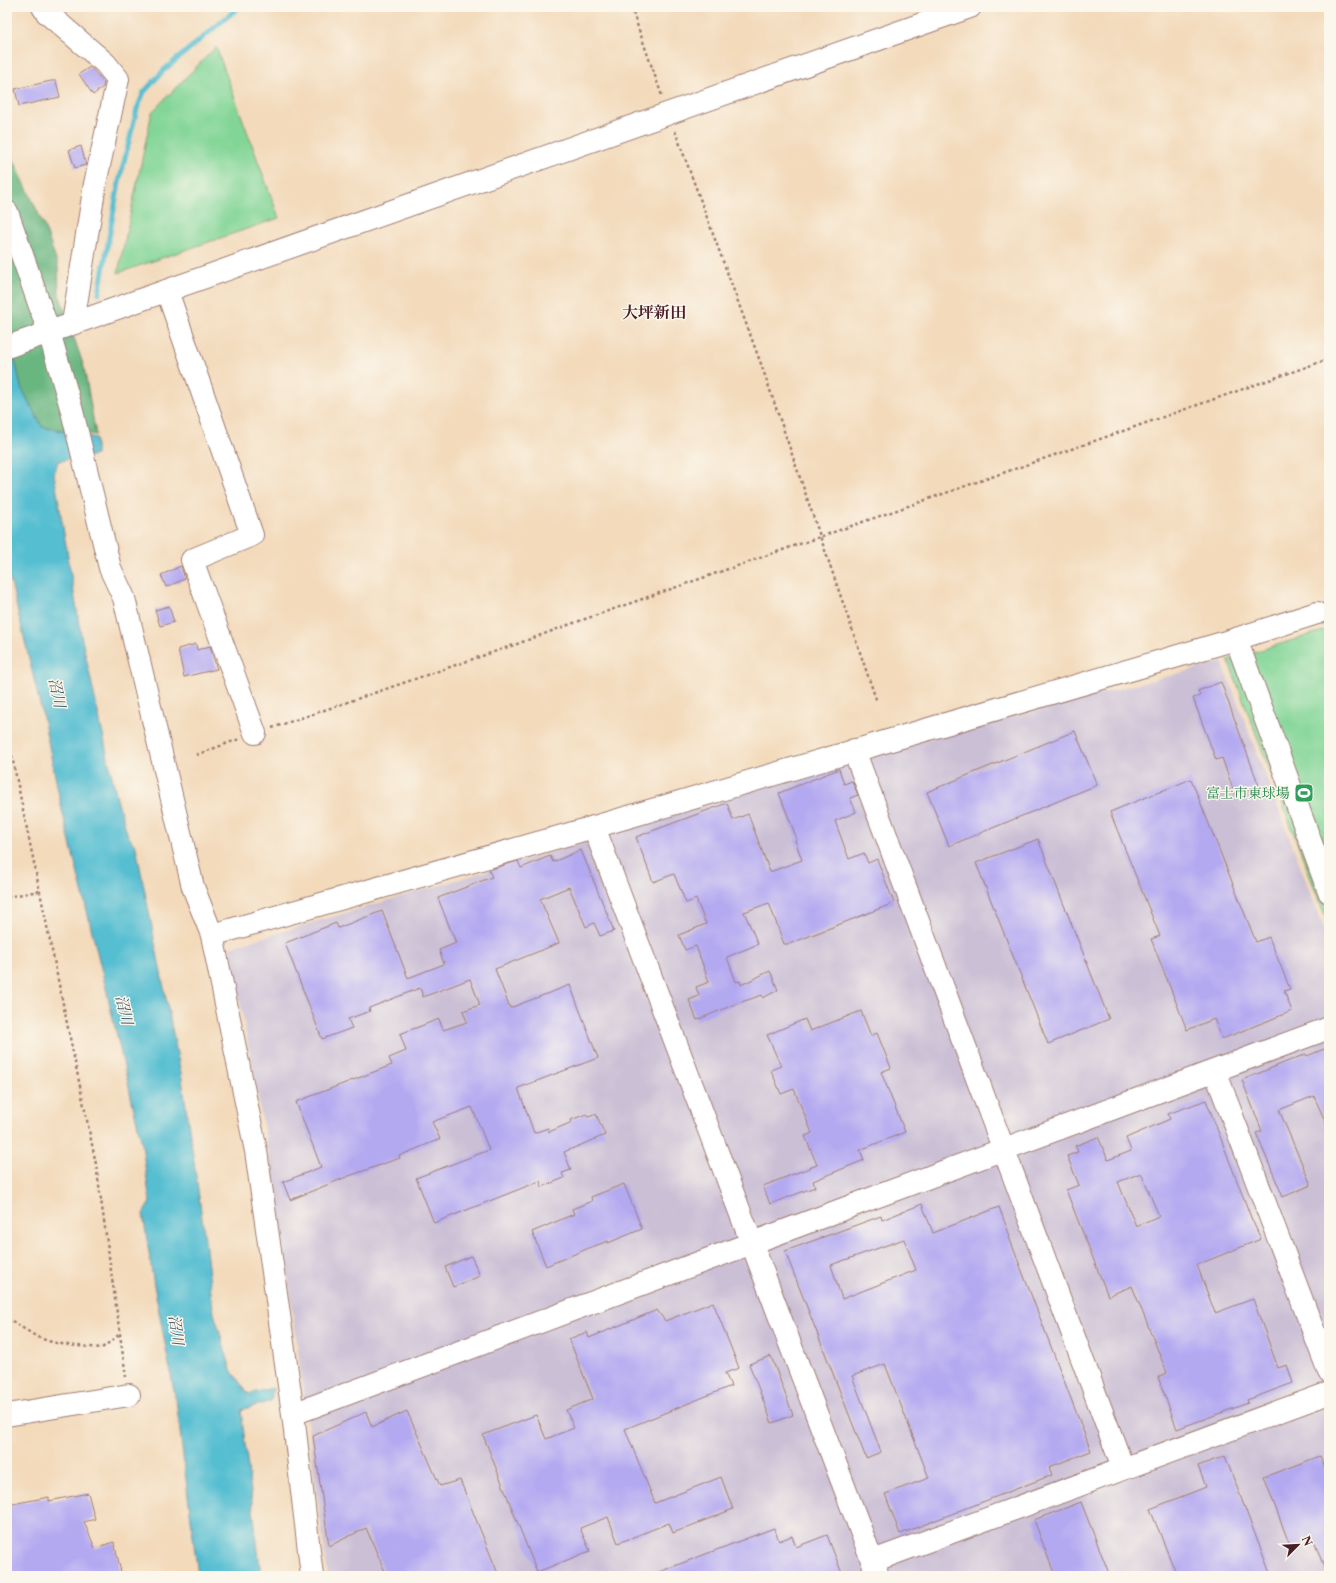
<svg xmlns="http://www.w3.org/2000/svg" width="1336" height="1583" font-family="'Libre Caslon Text','Noto Serif JP',serif">
<style>
.industrial{fill:#cbbfd5}
.green{fill:#82d597;stroke:#667a61}
.forest{fill:#69b680;stroke:#5a6a56}
.water{fill:#55bed1;stroke:#506e7e}
.lines{fill:none;stroke-linecap:round;stroke-linejoin:round}
.stream{stroke:#55bed1;stroke-width:5}
.building{fill:#b3a9f1;fill-rule:evenodd}
.minor-casing{stroke:#9e7c73;stroke-width:24}
.path{stroke:#9e7c73;stroke-width:2.5;stroke-dasharray:3 3;stroke-linecap:butt}
.minor{stroke:#fff;stroke-width:22}
.labels{text-anchor:middle;stroke-width:3;stroke-linejoin:round;paint-order:stroke}
.leisure-label{font-size:14px;fill:#27864d;stroke:#fbf7ec;text-anchor:end}
.water-label{font-size:15px;font-style:italic;fill:#4e5765;stroke:#fbf7ec}
.quarter-label{font-size:16px;font-weight:bold;fill:#4a1f2b;stroke:#fbf7ec}
</style>
<rect width="100%" height="100%" fill="#fbf7ec"/>
<filter id="ink" filterUnits="userSpaceOnUse"><feTurbulence type="fractalNoise" baseFrequency=".025" numOctaves="2"/><feDisplacementMap in="SourceGraphic" scale="8" xChannelSelector="R" yChannelSelector="G"/><feConvolveMatrix kernelMatrix="1 2 1 2 8 2 1 2 1" color-interpolation-filters="sRGB"/></filter>
<filter id="wash" filterUnits="userSpaceOnUse"><feTurbulence type="fractalNoise" baseFrequency=".012" numOctaves="4" result="noise"/><feDisplacementMap in="SourceGraphic" scale="16" xChannelSelector="R" yChannelSelector="G"/><feGaussianBlur stdDeviation="0.9" result="paint"/><feColorMatrix in="noise" values="0 0 0 0 0 0 0 0 0 0 0 0 0 0 0 0 0 1.4 0 .05"/><feComposite in="paint" operator="in"/></filter>
<g filter="url(#wash)">
<rect width="100%" height="100%" fill="#f3dabb"/>
<polygon class="industrial" points="1222,662 1329,941 1329,1576 328,1576 280,1216 230,947 585,842 848,760"/>
<g class="green">
<polygon points="216,47 279,218 118,273 152,112"/>
<polygon points="1329,629 1329,926 1228,660"/>
</g>
<polygon class="forest" points="7,145 45,228 58,266 59,294 84,367 96,435 42,427 21,387 7,328"/>
<polygon class="water" points="7,325 21,387 42,427 96,438 96,455 58,461 54,474 81,635 117,799 128,836 136,847 182,1079 204,1232 213,1310 231,1370 248,1394 273,1388 271,1401 241,1410 261,1576 198,1576 177,1407 154,1285 143,1214 150,1202 142,1144 105,984 62,810 43,717 7,566"/>
<g class="lines">
<polyline class="stream" points="99,293 119,182 137,109 144,92 164,70 239,7"/>
</g>
<g id="blocks">
<g class="building">
<polygon points="90,67 104,82 103,87 93,95 79,74"/>
<polygon points="51,81 56,81 60,97 19,106 15,89"/>
<polygon points="81,146 86,165 75,168 69,150"/>
<polygon points="181,566 185,579 166,587 161,575"/>
<polygon points="169,606 174,622 160,626 155,610"/>
<polygon points="196,644 197,650 210,646 217,669 184,677 178,649"/>
<polygon points="1221,682 1259,786 1235,795 1222,758 1216,760 1193,698 1200,696 1198,691"/>
<polygon points="1075,731 1097,785 949,846 927,792"/>
<polygon points="839,769 844,784 852,781 858,795 850,798 856,812 835,821 849,859 864,853 868,863 877,859 894,903 789,944 784,944 769,903 744,912 758,944 727,957 736,982 740,981 741,985 770,971 778,990 763,998 762,995 733,1005 697,1020 689,1000 699,996 696,987 709,982 696,946 685,950 679,935 706,924 696,899 686,903 674,874 653,882 636,837 727,803 733,820 748,814 770,872 802,860 795,840 797,839 779,793"/>
<polygon points="1191,779 1256,942 1269,937 1290,989 1284,991 1292,1011 1222,1039 1214,1019 1187,1030 1151,939 1160,936 1110,812"/>
<polygon points="1038,839 1109,1019 1048,1044 976,863"/>
<polygon points="581,850 614,931 600,936 594,923 586,927 569,887 540,899 559,943 495,969 510,1008 570,985 598,1058 518,1088 534,1133 548,1128 549,1132 572,1122 571,1120 586,1114 589,1117 596,1114 605,1135 564,1152 571,1170 562,1173 564,1178 542,1187 540,1181 434,1223 416,1178 489,1150 472,1107 432,1122 440,1139 399,1156 400,1158 349,1176 290,1200 283,1182 321,1167 296,1102 392,1065 389,1058 406,1051 400,1034 439,1019 443,1030 467,1022 463,1011 480,1005 470,979 423,997 420,988 369,1008 370,1011 348,1019 352,1028 322,1039 285,943 336,923 338,928 382,911 408,978 444,964 439,950 456,943 438,898 492,877 489,870 491,869 518,861 521,868 550,856 553,862"/>
<polygon points="861,1011 871,1036 877,1033 891,1068 881,1072 905,1132 860,1150 864,1160 813,1181 815,1187 770,1204 763,1186 817,1165 805,1136 812,1133 794,1089 781,1094 771,1070 781,1066 767,1035 805,1019 810,1031"/>
<polygon points="1329,1047 1329,1130 1314,1096 1279,1110 1311,1185 1283,1197 1256,1133 1262,1131 1242,1080 1306,1054 1307,1056"/>
<path d="M1206,1100L1252,1220L1261,1239L1197,1265L1215,1313L1253,1299L1278,1368L1287,1365L1293,1383L1247,1400L1248,1403L1177,1429L1158,1377L1167,1373L1132,1286L1108,1296L1066,1190L1079,1185L1067,1156L1078,1152L1075,1146L1098,1137L1108,1160L1131,1151L1126,1138L1170,1119L1168,1114ZM1141,1173L1159,1216L1136,1226L1118,1182Z"/>
<polygon points="624,1184 642,1229 608,1243 608,1241 589,1248 546,1266 532,1232 574,1214 572,1209 592,1201 591,1197"/>
<path d="M922,1204L933,1233L999,1207L1010,1236L1009,1237L1091,1451L1049,1467L1052,1475L900,1534L885,1494L929,1478L885,1364L852,1376L881,1452L866,1458L785,1251L881,1216L882,1220ZM904,1239L916,1270L842,1299L831,1265Z"/>
<polygon points="471,1256 480,1276 453,1287 445,1267"/>
<polygon points="713,1302 739,1368 725,1373 731,1386 625,1429 655,1503 721,1477 733,1509 673,1533 669,1523 618,1543 608,1517 580,1528 590,1551 537,1572 483,1435 536,1415 546,1439 574,1428 566,1410 593,1399 569,1339 587,1332 589,1338 657,1310 665,1321"/>
<polygon points="771,1356 793,1415 772,1423 749,1364"/>
<polygon points="407,1411 440,1486 460,1480 499,1576 387,1576 366,1528 329,1546 313,1436 366,1412 372,1427"/>
<polygon points="1225,1456 1271,1576 1177,1576 1150,1509 1206,1487 1198,1466"/>
<polygon points="1320,1456 1329,1479 1329,1576 1327,1576 1313,1537 1290,1546 1264,1477"/>
<polygon points="88,1493 95,1519 84,1522 95,1548 114,1542 122,1576 11,1576 7,1560 7,1505 49,1497 49,1501"/>
<polygon points="1081,1502 1110,1576 1055,1576 1034,1520"/>
<polygon points="774,1528 779,1541 792,1536 796,1547 827,1535 843,1576 651,1576 651,1575"/>
</g>
</g>
</g>
<g filter="url(#ink)">
<use href="#blocks" fill-opacity="0" stroke="#9e7c73" stroke-width="1"/>
<g class="lines">
<g class="minor-casing">
<g id="minor">
<polyline points="43,7 47,13 105,63 118,79 95,184 73,323"/>
<polyline points="7,212 49,332 72,411 110,568 124,598 193,887 212,935 256,1151 293,1414 312,1576"/>
<polyline points="167,291 252,535 192,560 255,733"/>
<polyline points="7,347 970,7"/>
<polyline points="1236,639 1329,892"/>
<polyline points="854,750 1123,1468"/>
<polyline points="594,827 878,1576"/>
<polyline points="212,935 594,827 1236,639 1317,613"/>
<polyline points="1215,1071 1329,1372"/>
<polyline points="293,1414 1329,1028"/>
<polyline points="7,1415 129,1395"/>
<polyline points="873,1561 1329,1393"/>
</g>
</g>
<g class="path">
<polyline points="631,7 662,96"/>
<polyline points="675,131 761,364 877,702"/>
<polyline points="272,728 517,644 568,625 1329,359"/>
<polyline points="7,732 96,1164 126,1377"/>
<polyline points="196,755 239,739"/>
<polyline points="7,897 39,891"/>
<path d="M12,1321C20,1326 28,1332 36,1336C55,1346 81,1346 102,1348L120,1334"/>
</g>
<use href="#minor" class="minor"/>
</g>
</g>
<defs>
<g id="stadium-square" transform="scale(1)"><rect x="-9" y="-9" width="18" height="18" rx="4" fill="#2e9e5b" stroke="#fbf7ec"/><path d="M0-5a6.5 5 0 1 0 0 10a6.5 5 0 1 0 0-10ZM-3.5-1.8h7v3.6h-7Z" fill="#fff"/></g>
</defs>
<g fill-rule="evenodd">
<use href="#stadium-square" x="1304" y="793"/>
</g>
<g class="labels">
<g class="leisure-label">
<text x="1290" y="798">富士市東球場</text>
</g>
<g class="water-label">
<text transform="translate(57 693) rotate(78)" y="5">沼川</text>
<text transform="translate(124 1010) rotate(77)" y="5">沼川</text>
<text transform="translate(176 1330) rotate(82)" y="5">沼川</text>
</g>
<g class="quarter-label">
<text x="654" y="318">大坪新田</text>
</g>
</g>
<rect width="1336" height="1583" fill="none" stroke="#fbf7ec" stroke-width="24"/>
<g transform="translate(1298 1545) rotate(66)" stroke="#fbf7ec" stroke-width="3" paint-order="stroke">
<path d="M0-3L7 15L0 10L-7 15Z" fill="#4a1f2b"/>
<text y="-6" font-size="11" font-weight="bold" text-anchor="middle" fill="#4a1f2b">N</text>
</g>
</svg>
